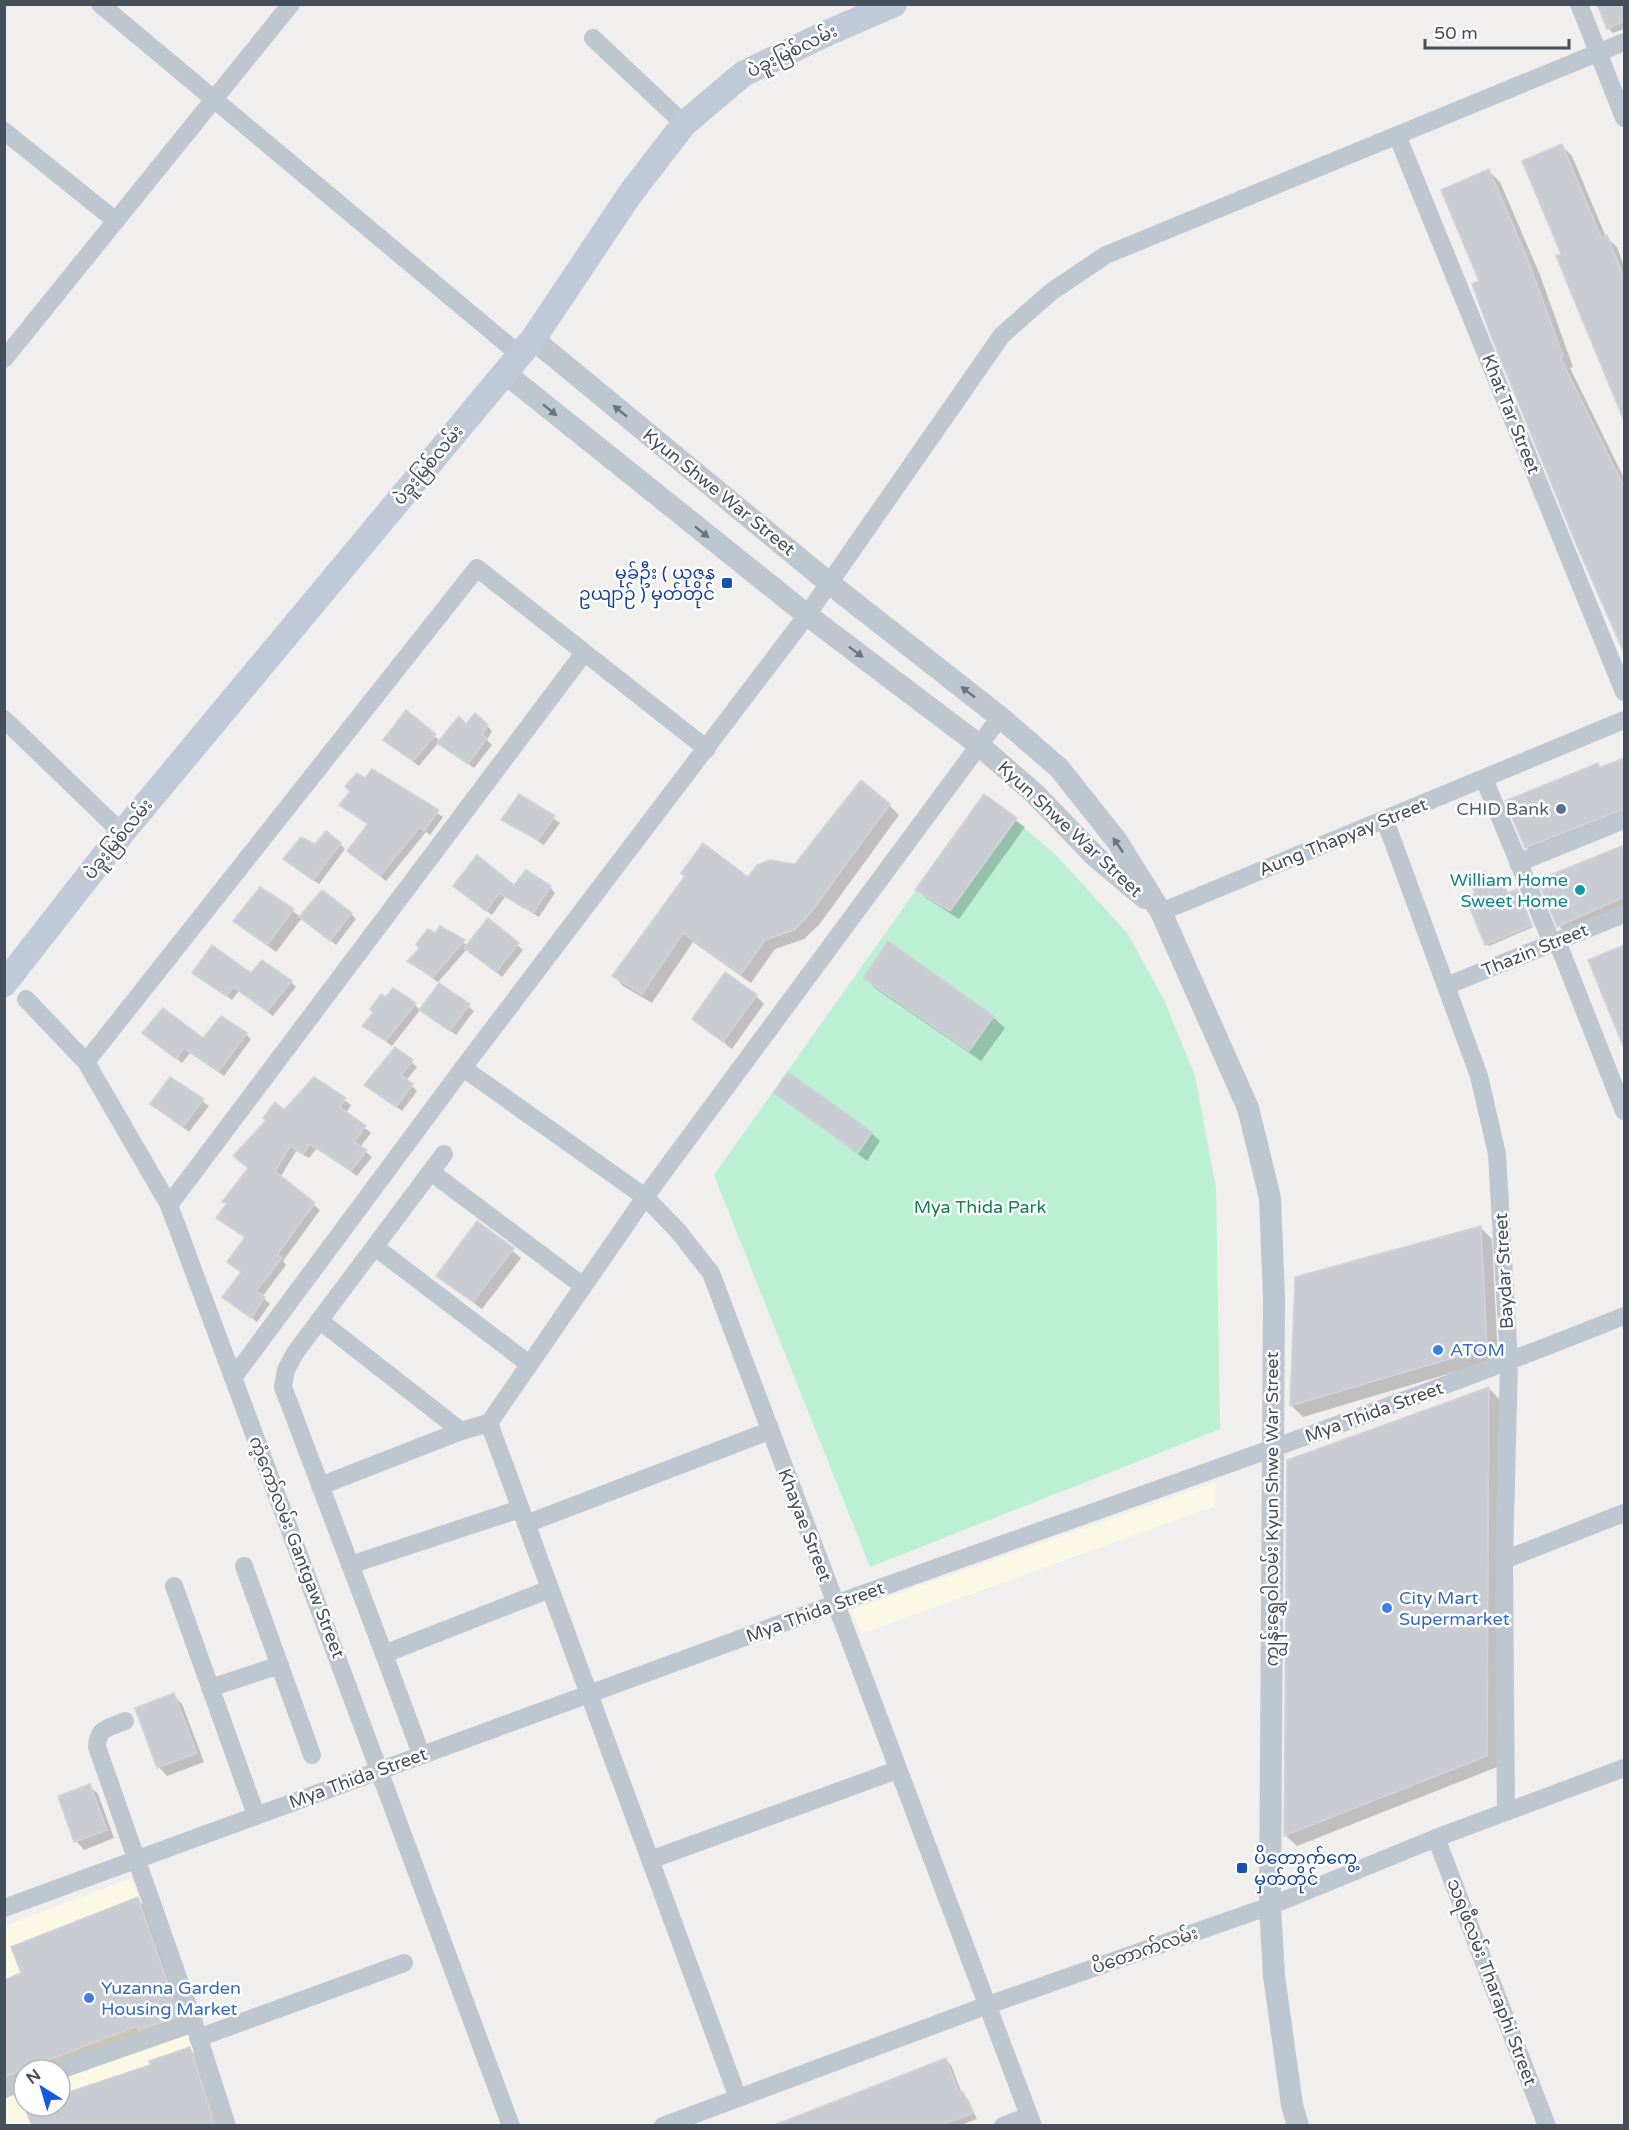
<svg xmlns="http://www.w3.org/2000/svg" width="1629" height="2130" font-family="'Varela Round','Noto Sans Myanmar',sans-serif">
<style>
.commercial{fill:#fcf8e6;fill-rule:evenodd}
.green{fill:#bbf0d5}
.shadow{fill:#0003}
.building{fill:#caccd4;stroke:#d2d3da;stroke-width:1.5}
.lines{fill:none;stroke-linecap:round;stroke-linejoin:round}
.minor{stroke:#bec6d0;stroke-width:18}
.tertiary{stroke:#bec6d0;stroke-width:22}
.secondary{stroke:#c0c9d7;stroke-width:26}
.oneway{fill:#6a737f}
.transit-dot{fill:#1a4fb4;stroke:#fff;stroke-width:2}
.service-dot{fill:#5c6f8a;stroke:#fff;stroke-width:2}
.culture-dot{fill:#0f9aa8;stroke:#fff;stroke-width:2}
.shop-dot{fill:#3f7fe0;stroke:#fff;stroke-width:2}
.labels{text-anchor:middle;stroke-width:5;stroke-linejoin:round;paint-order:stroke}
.street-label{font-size:18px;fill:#464f5c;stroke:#fff}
.transit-label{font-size:18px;fill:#164399;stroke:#fff;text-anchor:end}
.service-label{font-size:18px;fill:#4e5e75;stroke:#fff;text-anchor:end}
.culture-label{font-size:18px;fill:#0d838f;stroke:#fff;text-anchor:end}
.park-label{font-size:18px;fill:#157e55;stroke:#fff}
.shop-label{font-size:18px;fill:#366cbe;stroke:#fff;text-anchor:start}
</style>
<rect width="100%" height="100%" fill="#f1eeee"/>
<g class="commercial">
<polygon points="1216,1482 1215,1506 861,1634 851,1610"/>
<path d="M131,1878L220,2125L5,2126V1926ZM24,2070H60V2106H24Z"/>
</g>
<polygon class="green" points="984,794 1057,856 1128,934 1164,1000 1195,1076 1216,1188 1220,1429 870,1567 714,1175"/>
<g class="shadow">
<polygon points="1598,4 1624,4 1624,29 1613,33 1608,28"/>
<polygon points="1562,146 1572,156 1606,237 1617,247 1624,266 1624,417 1558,257 1563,255"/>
<polygon points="1489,171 1500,182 1540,275 1573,367 1570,368 1624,478 1624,648 1492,335"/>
<polygon points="406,712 440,741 466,726 487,726 492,731 487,740 492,745 474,768 439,742 419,766 390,745"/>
<polygon points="1624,759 1624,822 1536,857 1526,847 1597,765 1601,769"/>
<polygon points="372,771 443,817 430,835 426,832 386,881 355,856 369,825 341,805"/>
<polygon points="520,796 560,823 544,845 503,819"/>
<polygon points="984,796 1025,827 959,919 926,898 917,890"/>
<polygon points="889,805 899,815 819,925 804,939 775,949 751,983 693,942 652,1003 623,986 614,976 749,879 796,866"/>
<polygon points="340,844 345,849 319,884 285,859 315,846"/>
<polygon points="1624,848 1624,910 1568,935 1559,926 1540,881"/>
<polygon points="1501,881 1508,894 1517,891 1519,893 1533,927 1489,946 1487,944 1492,886"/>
<polygon points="514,887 550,887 555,893 539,917 505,897 492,915 460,891"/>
<polygon points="261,889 301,917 351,914 356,919 336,945 302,918 276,952 235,921"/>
<polygon points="488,921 523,950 502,977 467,949 438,982 415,966 440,928 467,945"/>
<polygon points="889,943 993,1017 1005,1028 981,1061 876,989 865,978"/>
<polygon points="1624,947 1624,1041 1590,961"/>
<polygon points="194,973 251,975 291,982 296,987 273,1016 239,991 232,1000"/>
<polygon points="439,985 474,1011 456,1035 421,1010"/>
<polygon points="756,996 764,1004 732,1049 694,1019"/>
<polygon points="415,1005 420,1010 392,1046 364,1026"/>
<polygon points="144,1033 203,1040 246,1034 251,1039 224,1076 190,1053 182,1063"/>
<polygon points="395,1049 417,1067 406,1081 417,1091 402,1111 366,1085"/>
<polygon points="171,1079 209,1106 189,1132 152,1104"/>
<polygon points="314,1079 351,1105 346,1113 371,1133 360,1147 372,1157 357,1176 317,1148 309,1158 296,1151 280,1178 320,1210 283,1261 286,1265 262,1297 270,1304 257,1322 224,1297 242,1273 246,1238 224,1223 228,1205 224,1201 250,1169 284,1112"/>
<polygon points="775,1093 871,1133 880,1141 867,1161"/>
<polygon points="478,1223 521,1258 482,1309 438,1276"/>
<polygon points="1481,1228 1492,1239 1498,1359 1303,1417 1292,1406"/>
<polygon points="1489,1388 1500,1400 1497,1767 1297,1846 1285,1835"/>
<polygon points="173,1695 182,1704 204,1762 167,1776 159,1767"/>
<polygon points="90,1786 98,1794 114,1838 84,1850 76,1841"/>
<polygon points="137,1899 147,1909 188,2026 54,2070 24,2070 24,2081 4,2089 4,1981 23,1974"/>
<polygon points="189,2049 200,2059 221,2126 33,2126 33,2106 60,2106 60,2097 152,2065"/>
<polygon points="946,2060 951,2065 962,2094 968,2099 977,2119 958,2126 771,2126"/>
</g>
<g class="building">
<polygon points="1597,4 1624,4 1624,21 1607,29"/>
<polygon points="1562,144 1601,237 1607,235 1624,278 1624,421 1556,256 1561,254 1522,161"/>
<polygon points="1489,169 1529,263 1563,356 1560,357 1624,487 1624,653 1574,539 1491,336 1472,284 1479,281 1441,190"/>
<polygon points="406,710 436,734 413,761 383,740"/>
<polygon points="475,713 488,725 482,735 487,738 468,764 437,743 459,716 466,724"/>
<polygon points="1624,758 1624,809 1525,848 1505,801 1598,763 1599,768"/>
<polygon points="372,769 439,810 424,831 420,827 380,876 347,851 368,824 339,805 350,792 345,786 357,773 365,778"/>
<polygon points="861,780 890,804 809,915 794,930 765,940 741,974 683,933 642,994 612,976 685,876 681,873 703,843 748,877 757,865 770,860 795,864"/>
<polygon points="519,794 555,816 538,840 501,820"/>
<polygon points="984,794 1017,818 950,911 915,890"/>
<polygon points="326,831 341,843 313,880 283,859 301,837 315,844"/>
<polygon points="1624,845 1624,897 1557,927 1538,880"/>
<polygon points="477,855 514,885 526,870 551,886 533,913 499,893 486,911 453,886"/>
<polygon points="1485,871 1492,884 1501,880 1508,893 1517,889 1532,925 1485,945 1465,897 1475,893 1469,879"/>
<polygon points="260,887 294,909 267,945 233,921"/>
<polygon points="322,890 352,913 330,941 299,917"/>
<polygon points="488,918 519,943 496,972 464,948"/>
<polygon points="440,926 465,940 433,977 407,961 419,949 416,944 428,929 435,933"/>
<polygon points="888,941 994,1016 969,1051 863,978"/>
<polygon points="212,945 251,973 262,960 292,981 267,1011 233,987 226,996 192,973"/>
<polygon points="1624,945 1624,1048 1588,960"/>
<polygon points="725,972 757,995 723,1042 692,1019"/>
<polygon points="439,983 470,1004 450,1031 419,1010"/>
<polygon points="393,988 416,1003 386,1041 362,1026 373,1013 370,1009 381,994 386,997"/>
<polygon points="163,1008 203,1038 221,1016 247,1033 219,1071 184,1048 176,1059 142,1033"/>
<polygon points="395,1047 413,1060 401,1075 413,1084 396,1107 364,1085"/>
<polygon points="788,1072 872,1132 858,1153 773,1093"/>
<polygon points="170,1077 204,1099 183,1127 150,1104"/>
<polygon points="314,1077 346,1098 340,1107 366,1126 354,1142 367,1150 351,1171 310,1144 303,1154 290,1146 275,1171 315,1203 277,1255 282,1258 256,1291 265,1297 251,1318 222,1297 241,1272 227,1262 245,1237 216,1218 227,1203 222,1202 248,1168 233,1156 266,1120 263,1118 275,1102 284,1110"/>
<polygon points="477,1221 514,1248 473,1302 436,1276"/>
<polygon points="1481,1226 1487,1348 1290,1406 1295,1277"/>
<polygon points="1489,1387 1487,1756 1284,1836 1287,1460"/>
<polygon points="174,1693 197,1753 157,1768 135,1708"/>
<polygon points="90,1784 107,1830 74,1842 58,1796"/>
<polygon points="138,1897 179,2016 139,2030 137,2026 4,2077 4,1980 21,1973 11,1947"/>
<polygon points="190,2047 215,2126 32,2126 24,2106 60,2106 60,2095 150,2065 149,2061"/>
<polygon points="946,2058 959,2093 963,2092 973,2113 939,2126 772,2126"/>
</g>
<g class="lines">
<g class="minor">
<polyline points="100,4 520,355"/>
<polyline points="1579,4 1624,118"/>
<polyline points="593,38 684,124"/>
<polyline points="4,131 116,221"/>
<polyline points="1397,135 1624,692"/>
<polyline points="4,359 291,4"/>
<polyline points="4,719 122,833"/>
<polyline points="1484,779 1552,943"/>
<polyline points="1385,820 1479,1076 1497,1154 1509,1362 1504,1560 1506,1812"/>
<polyline points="1518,863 1624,820"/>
<polyline points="1161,912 1624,720"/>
<polyline points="1557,941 1624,1111"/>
<polyline points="1446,986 1624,914"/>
<polyline points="26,999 86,1062 169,1205 511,2126"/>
<polyline points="86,1062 477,568 707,749"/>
<polyline points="463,1068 645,1197 678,1231 711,1273 1033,2126"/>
<polyline points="431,1172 583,1286"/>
<polyline points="169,1205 584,653"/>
<polyline points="375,1247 529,1364"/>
<polyline points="319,1320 461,1431"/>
<polyline points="233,1378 463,1068 807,615 1002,335 1051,292 1106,255 1624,42"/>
<polyline points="320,1486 461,1431 489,1423"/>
<polyline points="526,1524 769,1431"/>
<polyline points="1504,1560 1624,1513"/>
<polyline points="350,1565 520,1509"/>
<polyline points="244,1566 312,1755"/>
<polyline points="174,1586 256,1815"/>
<polyline points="384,1654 283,1387 286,1370 295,1353 444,1154"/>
<polyline points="210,1688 280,1665"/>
<path d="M125,1721C109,1728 97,1728 97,1747L194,2023L227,2126"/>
<polyline points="421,1754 384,1654 550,1589"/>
<polyline points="1436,1838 1547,2126"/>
<polyline points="650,1860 897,1770"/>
<path d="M4,1908C281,1806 558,1704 835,1604C1098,1509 1364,1420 1624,1316"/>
<polyline points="198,2038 404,1963"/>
<polyline points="60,2070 194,2023"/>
<polyline points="4,2089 24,2082"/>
<polyline points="738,2098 489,1423 645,1197 1000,717"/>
<polyline points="663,2126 988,2005 1270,1906 1436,1838 1624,1768"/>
<polyline points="1003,2126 1029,2116"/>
</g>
<g class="tertiary">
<polyline points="533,339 829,583 1000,717 1059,768 1117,841 1161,912 1248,1108 1270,1198 1274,1298 1270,1906 1274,1976 1292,2105 1298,2126"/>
<polyline points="505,373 807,615 979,745 1034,793 1096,857 1145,898"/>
</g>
<polyline class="secondary" points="4,984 122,833 533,339 630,194 684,124 743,74 823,35 894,4"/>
</g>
<defs><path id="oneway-solid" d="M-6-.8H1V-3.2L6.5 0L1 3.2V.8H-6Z" transform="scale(1.5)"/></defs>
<g class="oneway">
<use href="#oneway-solid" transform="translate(550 410) rotate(39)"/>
<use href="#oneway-solid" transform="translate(620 411) rotate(-141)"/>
<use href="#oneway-solid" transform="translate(702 532) rotate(39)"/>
<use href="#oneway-solid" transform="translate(856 652) rotate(37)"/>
<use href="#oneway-solid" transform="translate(968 692) rotate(-142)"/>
<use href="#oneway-solid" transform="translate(1118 845) rotate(-124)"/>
</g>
<g class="transit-dot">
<rect x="721" y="577" width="12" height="12" rx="3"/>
<rect x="1236" y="1862" width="12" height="12" rx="3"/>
</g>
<circle class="service-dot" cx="1561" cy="809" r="6"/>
<circle class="culture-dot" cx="1580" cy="890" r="6"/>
<g class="shop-dot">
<circle cx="1438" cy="1350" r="6"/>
<circle cx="1387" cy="1608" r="6"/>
<circle cx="89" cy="1998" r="6"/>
</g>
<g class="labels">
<g class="street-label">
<text transform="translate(792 51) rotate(-26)" y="6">ပဲခူးမြစ်လမ်း</text>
<text transform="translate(1511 414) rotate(68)" y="6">Khat Tar Street</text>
<text transform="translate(428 465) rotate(-50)" y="6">ပဲခူးမြစ်လမ်း</text>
<text transform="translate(719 492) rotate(39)" y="6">Kyun Shwe War Street</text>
<text transform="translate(1070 829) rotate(43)" y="6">Kyun Shwe War Street</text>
<text transform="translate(1343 837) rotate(-22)" y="6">Aung Thapyay Street</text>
<text transform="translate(118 839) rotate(-51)" y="6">ပဲခူးမြစ်လမ်း</text>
<text transform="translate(1535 950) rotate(-22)" y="6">Thazin Street</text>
<text transform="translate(1504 1271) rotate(-93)" y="6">Baydar Street</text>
<text transform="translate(1374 1412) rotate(-20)" y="6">Mya Thida Street</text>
<text transform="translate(1272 1509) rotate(-90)" y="6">ကျွန်းရွှေဝါလမ်း Kyun Shwe War Street</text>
<text transform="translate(805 1525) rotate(69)" y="6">Khayae Street</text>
<text transform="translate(297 1547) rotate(69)" y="6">ကံ့ကော်လမ်း Gantgaw Street</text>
<text transform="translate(815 1612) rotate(-20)" y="6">Mya Thida Street</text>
<text transform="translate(358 1778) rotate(-20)" y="6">Mya Thida Street</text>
<text transform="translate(1145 1950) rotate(-19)" y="6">ပိတောက်လမ်း</text>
<text transform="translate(1492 1982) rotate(69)" y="6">သရဖီလမ်း Tharaphi Street</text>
</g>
<g class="transit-label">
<text x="715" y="579">မုခ်ဦး ( ယုဇန<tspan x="715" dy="21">ဥယျာဉ် ) မှတ်တိုင်</tspan></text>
<text x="1254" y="1864" text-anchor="start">ပိတောက်ကွေ့<tspan x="1254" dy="21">မှတ်တိုင်</tspan></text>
</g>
<g class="service-label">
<text x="1549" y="815">CHID Bank</text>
</g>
<g class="culture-label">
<text x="1568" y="886">William Home<tspan x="1568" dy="21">Sweet Home</tspan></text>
</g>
<g class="park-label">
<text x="980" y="1213">Mya Thida Park</text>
</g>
<g class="shop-label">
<text x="1450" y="1356">ATOM</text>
<text x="1399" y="1604">City Mart<tspan x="1399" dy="21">Supermarket</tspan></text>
<text x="101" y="1994">Yuzanna Garden<tspan x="101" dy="21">Housing Market</tspan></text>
</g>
</g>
<rect width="1629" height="2130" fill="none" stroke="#464f5c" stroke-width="12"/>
<g transform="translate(42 2088) rotate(323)"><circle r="28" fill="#ffffff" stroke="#b5b9be" stroke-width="1.5"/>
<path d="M0-4.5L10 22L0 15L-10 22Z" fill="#1559e3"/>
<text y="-9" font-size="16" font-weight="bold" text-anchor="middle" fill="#464f5c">N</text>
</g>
<path d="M1425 39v9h144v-9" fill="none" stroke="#464f5c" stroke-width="3"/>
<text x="1434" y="39" font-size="18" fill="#464f5c" stroke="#ffffff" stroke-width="4.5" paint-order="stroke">50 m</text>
</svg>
